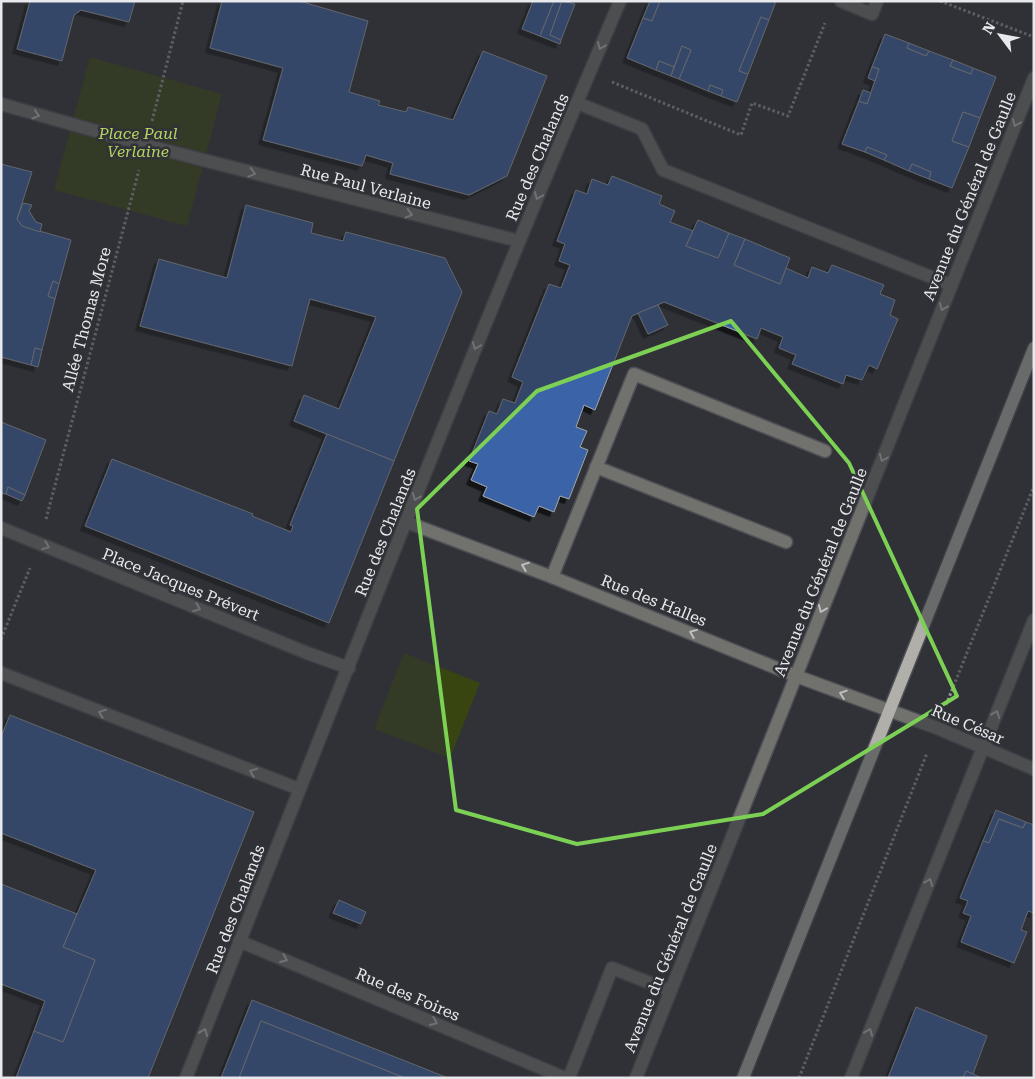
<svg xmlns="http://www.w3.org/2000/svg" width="1035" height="1079" font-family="'Roboto Serif',serif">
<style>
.green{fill:#384510}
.building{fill:#3a63a7;stroke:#a2a5aa;filter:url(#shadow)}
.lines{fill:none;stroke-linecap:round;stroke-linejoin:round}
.minor-casing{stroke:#4d4f54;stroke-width:15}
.major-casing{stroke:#4d4f54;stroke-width:15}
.path{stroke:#95969a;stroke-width:3;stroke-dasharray:2.5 2.5;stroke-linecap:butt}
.minor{stroke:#71716e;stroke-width:12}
.major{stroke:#b0afa9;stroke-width:12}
.oneway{stroke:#bebfc0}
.marked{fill:none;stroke:#7cd155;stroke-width:4;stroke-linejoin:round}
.labels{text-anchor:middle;stroke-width:5;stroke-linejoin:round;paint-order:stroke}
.park-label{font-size:16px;font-style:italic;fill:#b6d45f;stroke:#303237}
.street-label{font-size:16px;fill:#e8e9ec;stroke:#303237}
</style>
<defs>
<filter id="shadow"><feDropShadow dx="-4.5" dy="4.5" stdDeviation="0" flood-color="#0009"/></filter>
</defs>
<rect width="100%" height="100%" fill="#303237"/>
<g class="green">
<polygon points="90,57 222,94 187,226 54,190"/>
<polygon points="404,653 480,683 450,758 374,729"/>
</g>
<g class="building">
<polygon points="30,1 135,1 129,22 81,10 74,15 62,61 17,49"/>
<polygon points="222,1 299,1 368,21 349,92 380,101 378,105 406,112 408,107 453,120 483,51 547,76 507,176 469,195 390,174 393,163 366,155 362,166 263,140 283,68 210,48"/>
<polygon points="533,1 554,1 540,36 522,29"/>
<polygon points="554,1 562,1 550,35 561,40 560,44 540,36"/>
<polygon points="562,1 575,4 561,40 550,35"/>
<polygon points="650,1 660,1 652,21 643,18"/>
<polygon points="660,1 776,1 769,20 761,17 739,71 748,74 737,102 721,96 723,90 710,85 708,91 679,79 691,50 682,46 674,67 659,61 656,70 627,58 643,18 652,21"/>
<polygon points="761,17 769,20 748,74 739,71"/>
<polygon points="885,34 909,43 907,48 926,56 929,51 953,60 950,66 971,74 973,68 996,77 980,118 963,112 952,141 969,147 952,188 929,179 931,172 912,164 909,171 884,160 887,155 867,147 865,152 842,144 859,101 867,104 879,69 872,67"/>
<polygon points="909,43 929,51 926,56 907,48"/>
<polygon points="682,46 691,50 679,79 671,76"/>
<polygon points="953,60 973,68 971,74 950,66"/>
<polygon points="659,61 674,67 671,76 656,70"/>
<polygon points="872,67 879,69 875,81 868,78"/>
<polygon points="710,85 723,90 721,96 708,91"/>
<polygon points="863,90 871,93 867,104 859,101"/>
<polygon points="963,112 980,118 969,147 952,141"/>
<polygon points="867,147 887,155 884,160 865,152"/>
<polygon points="1,164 32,172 17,219 22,226 71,240 59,284 53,281 48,296 55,299 42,350 35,348 31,365 1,357"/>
<polygon points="912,164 931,172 929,179 909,171"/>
<polygon points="612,176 662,196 659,204 675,211 670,222 693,231 686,246 718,258 729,233 745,239 734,265 780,284 786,268 808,278 812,267 828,273 832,265 884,285 880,294 895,300 890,315 898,319 877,369 869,365 862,380 846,375 843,384 792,364 796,355 779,348 783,337 761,328 757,339 664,302 632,316 595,410 584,405 576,427 587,431 580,447 588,450 569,499 560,496 554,512 539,506 534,517 483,496 487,487 471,480 478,464 469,461 489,411 497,414 503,399 515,403 523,382 512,377 549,284 561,288 570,265 559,261 565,244 557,241 576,190 587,194 592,179 608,185"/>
<polygon points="23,203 32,205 29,211 36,222 42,224 40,232 22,226 17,219"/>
<polygon points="246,205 313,223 311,233 343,241 346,232 445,258 462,292 394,461 294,421 304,395 339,409 376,317 310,299 292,366 140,326 159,259 227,278"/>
<polygon points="698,220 729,233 718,258 686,246"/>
<polygon points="745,239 790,258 780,284 734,265"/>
<polygon points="53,281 59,284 55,299 48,296"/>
<polygon points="658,305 668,325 648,334 638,313"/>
<polygon points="35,348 42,350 38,367 31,365"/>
<polygon points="1,422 46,440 25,495 8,487 6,494 1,493"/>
<polygon points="327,434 394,461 329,623 85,526 112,459 253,514 252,516 291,532 293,526 290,525"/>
<polygon points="8,487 25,495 22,501 6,494"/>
<polygon points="10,715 254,812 148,1078 16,1078 34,1031 63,1042 95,960 63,947 96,870 1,833 1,737"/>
<polygon points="996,810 1026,822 1023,828 999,819 989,843 983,841"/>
<polygon points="999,819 1023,828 1026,822 1034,825 1034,913 1028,911 1021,930 1027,932 1014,963 961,942 971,916 963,913 968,901 960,898 983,841 989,843"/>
<polygon points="1,884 77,914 63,947 95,960 63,1042 34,1031 45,1001 1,984"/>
<polygon points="339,900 366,912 361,924 333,913"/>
<polygon points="252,1000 448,1078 405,1078 261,1021 239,1078 221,1078"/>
<polygon points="916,1007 987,1036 973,1074 966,1071 963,1078 888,1078"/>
<polygon points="261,1021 405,1078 239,1078"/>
<polygon points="966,1071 973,1074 982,1078 963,1078"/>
</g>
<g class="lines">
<g class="minor-casing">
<g id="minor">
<polyline points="841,1 872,14 877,1"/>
<polyline points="577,103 642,129 663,170 951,285"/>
<polyline points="1,104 145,145 519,241"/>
<polyline points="596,467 786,542"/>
<polyline points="406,522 552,577 796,676 937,728 1034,769"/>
<polyline points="1,528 307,653 349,668"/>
<polyline points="552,577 634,374 825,451"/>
<polyline points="1,673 299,789"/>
<polyline points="239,941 565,1078"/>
<path d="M186,1078C328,718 468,357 620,1"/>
<polyline points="569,1078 612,968 670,991"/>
<polyline points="636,1078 1034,78"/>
<polyline points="851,1078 1034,620"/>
</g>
</g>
<g class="major-casing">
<polyline id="major" points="743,1078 1034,348"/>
</g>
<g class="path">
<polyline points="940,1 1034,37"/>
<polyline points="612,82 741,135 752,103 788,116 825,23"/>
<polyline points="152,121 183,1"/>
<polyline points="46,519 139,170"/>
<polyline points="1,639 30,568"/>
<polyline points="946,705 1034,486"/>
<polyline points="799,1078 927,753"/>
</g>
<use href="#minor" class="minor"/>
<use href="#major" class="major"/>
</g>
<defs><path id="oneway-chevron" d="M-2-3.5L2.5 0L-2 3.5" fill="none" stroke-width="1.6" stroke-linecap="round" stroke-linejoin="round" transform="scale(1.25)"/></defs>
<g class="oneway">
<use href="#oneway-chevron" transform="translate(601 46) rotate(113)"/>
<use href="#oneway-chevron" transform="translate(36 115) rotate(17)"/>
<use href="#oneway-chevron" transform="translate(1016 123) rotate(112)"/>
<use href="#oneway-chevron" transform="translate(252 173) rotate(15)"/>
<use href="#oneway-chevron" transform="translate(538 196) rotate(113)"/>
<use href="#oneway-chevron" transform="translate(409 214) rotate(15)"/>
<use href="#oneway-chevron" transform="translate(943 307) rotate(112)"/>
<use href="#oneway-chevron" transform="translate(476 346) rotate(112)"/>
<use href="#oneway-chevron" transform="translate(883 458) rotate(112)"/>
<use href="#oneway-chevron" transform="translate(416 497) rotate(112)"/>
<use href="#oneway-chevron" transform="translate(46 546) rotate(22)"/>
<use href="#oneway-chevron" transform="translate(525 566) rotate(-159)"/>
<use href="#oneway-chevron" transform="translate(197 608) rotate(22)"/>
<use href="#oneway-chevron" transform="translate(822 609) rotate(112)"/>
<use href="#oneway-chevron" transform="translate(693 633) rotate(-158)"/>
<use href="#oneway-chevron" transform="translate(843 694) rotate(-161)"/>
<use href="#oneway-chevron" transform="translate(102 713) rotate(-159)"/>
<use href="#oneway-chevron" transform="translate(996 714) rotate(-68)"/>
<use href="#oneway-chevron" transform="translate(253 772) rotate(-159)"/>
<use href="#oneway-chevron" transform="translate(929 882) rotate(-68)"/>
<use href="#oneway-chevron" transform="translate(284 959) rotate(23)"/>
<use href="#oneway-chevron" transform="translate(434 1022) rotate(23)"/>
<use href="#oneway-chevron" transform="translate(204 1032) rotate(-68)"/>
<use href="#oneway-chevron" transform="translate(869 1032) rotate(-68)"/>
</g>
<path d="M0 0H1035V1079H0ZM731,321L849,463L957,696L763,814L577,844L456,810L417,509L537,391Z" fill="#303237" fill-opacity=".55" fill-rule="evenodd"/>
<path class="marked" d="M731,321L849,463L957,696L763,814L577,844L456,810L417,509L537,391Z"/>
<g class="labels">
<g class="park-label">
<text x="138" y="139">Place Paul<tspan x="138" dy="18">Verlaine</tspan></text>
</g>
<g class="street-label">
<text transform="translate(537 157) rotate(-67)" y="6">Rue des Chalands</text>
<text transform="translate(366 186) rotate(15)" y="6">Rue Paul Verlaine</text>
<text transform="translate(969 196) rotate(-68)" y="6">Avenue du Général de Gaulle</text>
<text transform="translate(86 319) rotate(-75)" y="6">Allée Thomas More</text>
<text transform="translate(385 532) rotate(-68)" y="6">Rue des Chalands</text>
<text transform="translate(820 572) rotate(-68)" y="6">Avenue du Général de Gaulle</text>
<text transform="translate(181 584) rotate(22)" y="6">Place Jacques Prévert</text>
<text transform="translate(654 600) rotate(22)" y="6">Rue des Halles</text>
<text transform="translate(968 724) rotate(23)" y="6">Rue César</text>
<text transform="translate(235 909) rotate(-69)" y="6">Rue des Chalands</text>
<text transform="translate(670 948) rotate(-68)" y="6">Avenue du Général de Gaulle</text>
<text transform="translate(408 994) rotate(23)" y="6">Rue des Foires</text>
</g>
</g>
<rect width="1035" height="1079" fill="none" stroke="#e8e9ec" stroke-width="5"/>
<g transform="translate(1000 35) rotate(302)" stroke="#303237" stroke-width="4" paint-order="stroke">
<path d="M0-4L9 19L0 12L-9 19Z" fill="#e8e9ec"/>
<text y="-8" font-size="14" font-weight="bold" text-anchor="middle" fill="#e8e9ec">N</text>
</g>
</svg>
